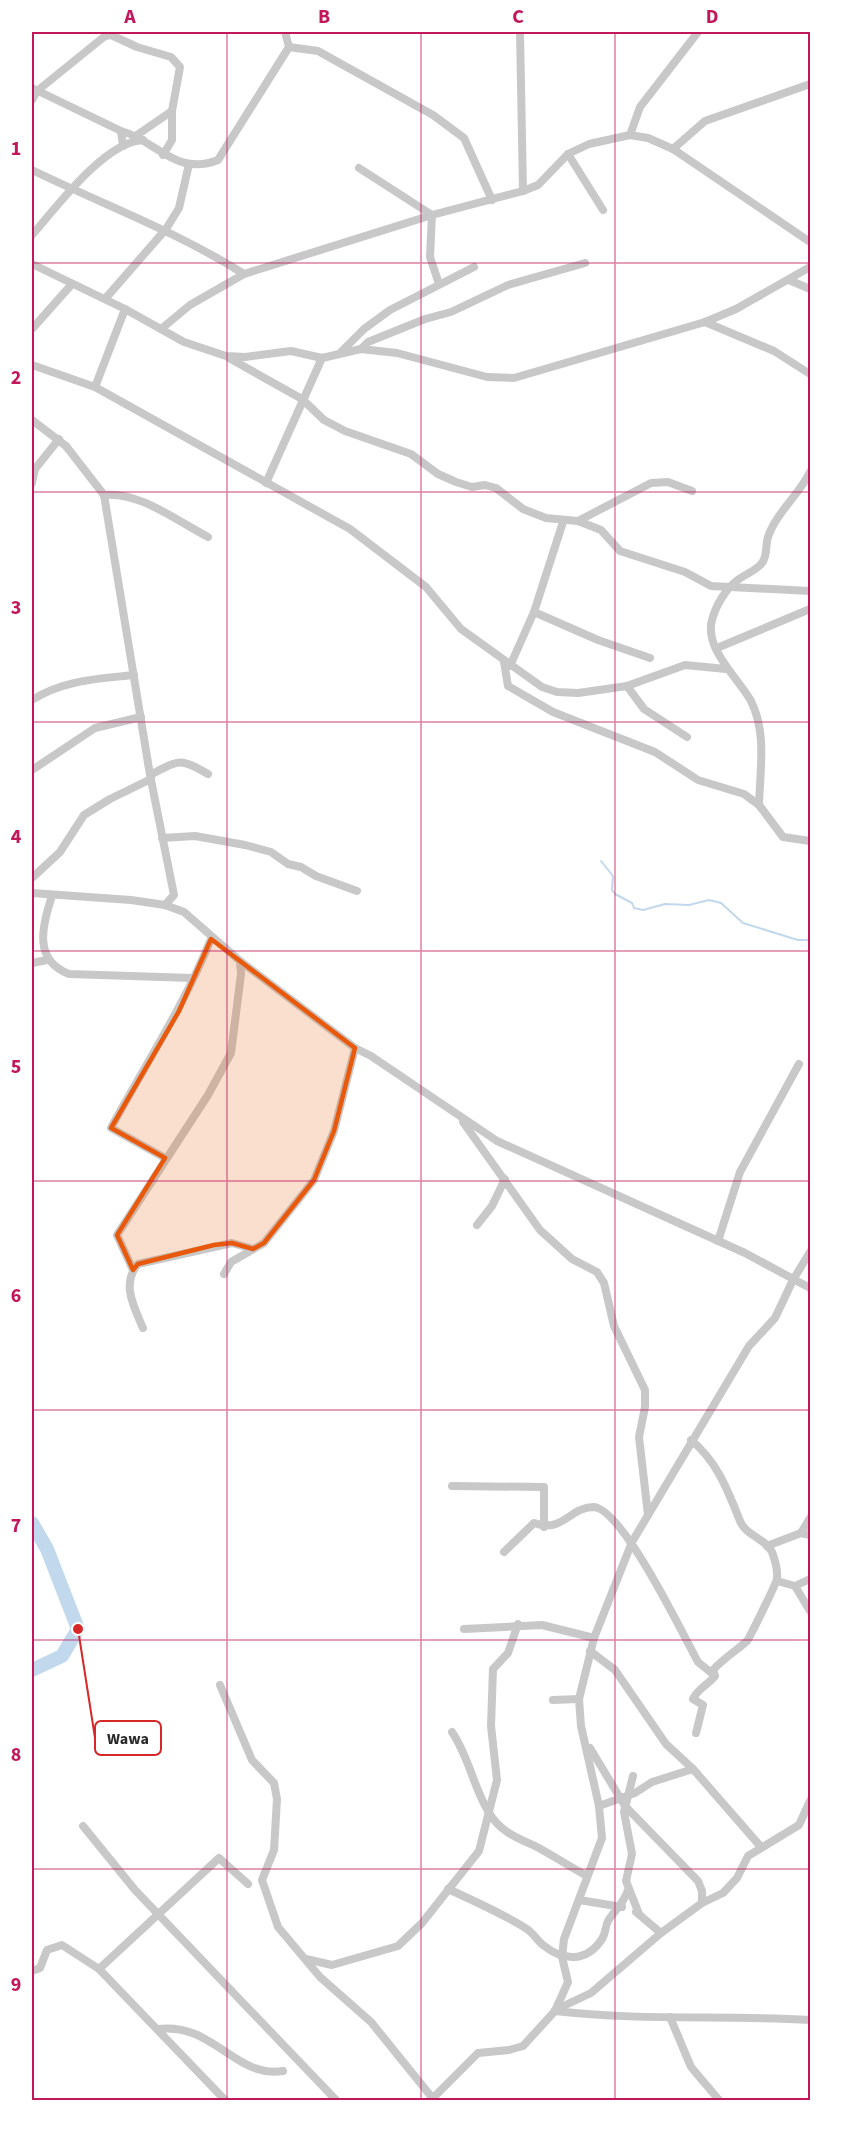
<svg xmlns="http://www.w3.org/2000/svg" width="842" height="2132" font-family="'Source Sans 3',sans-serif">
<style>
.lines{fill:none;stroke-linecap:round;stroke-linejoin:round}
.stream{stroke:#c1d8ed;stroke-width:2}
.river{stroke:#c1d8ed;stroke-width:14}
.minor{stroke:#c8c8c8;stroke-width:8}
.marked{fill:#e8590c;fill-opacity:0.2;stroke:#e8590c;stroke-width:4.5;stroke-linejoin:round}
.grid{fill:none;stroke:#c2185b;stroke-width:1.5;stroke-opacity:0.55}
.leader{fill:none;stroke:#d62828;stroke-width:2}
.callout-dot{fill:#d62828;stroke:#fff;stroke-width:2}
.callout{fill:#fff;stroke:#d62828;stroke-width:2}
.callout-label{font-size:16px;text-anchor:middle;font-weight:bold;fill:#2b2b2b}
.neatline{fill:none;stroke:#c2185b;stroke-width:2}
.grid-label{font-size:20px;text-anchor:middle;font-weight:bold;fill:#c2185b}
</style>
<rect width="100%" height="100%" fill="#fff"/>
<g class="lines">
<polyline class="stream" points="601,861 613,876 612,890 615,894 632,903 634,908 643,910 665,904 689,905 709,900 721,903 743,923 798,940 810,940"/>
<polyline class="river" points="32,1523 47,1549 78,1629 62,1656 32,1670"/>
<g class="minor">
<polyline points="289,47 318,51 433,115 464,138 492,200"/>
<polyline points="32,88 121,131 123,146"/>
<polyline points="32,100 37,91 105,36 111,35 137,47 171,57 180,67 172,111 137,135"/>
<path d="M121,131C156,140 176,177 218,160L289,47L285,32"/>
<polyline points="630,135 640,107 698,32"/>
<polyline points="673,149 705,121 810,84"/>
<polyline points="568,154 603,210"/>
<polyline points="163,155 172,140 172,111"/>
<polyline points="359,168 432,215 430,257 439,284"/>
<path d="M32,170C104,205 176,231 244,274"/>
<polyline points="523,191 538,185 568,154 589,144 630,135 648,138 673,149 810,242"/>
<path d="M32,235C56,208 104,142 143,140"/>
<polyline points="32,264 125,309 184,342 226,356 245,357 291,351 322,358 361,349 397,353 487,377 514,378 705,322 736,309 810,267"/>
<polyline points="789,280 810,289"/>
<polyline points="105,299 166,229 179,208 189,164"/>
<polyline points="705,322 774,351 810,374"/>
<polyline points="32,329 72,284"/>
<polyline points="161,329 190,305 244,274 432,215 523,191 520,32"/>
<polyline points="361,349 368,342 425,319 451,312 508,285 585,263"/>
<polyline points="341,352 364,329 390,310 474,267"/>
<polyline points="229,358 302,399 324,420 345,431 411,454 438,474 456,482 472,487 485,485 496,488 523,509 546,518 578,521 601,530 620,551 685,572 711,586 810,591"/>
<polyline points="32,365 95,387 350,529 426,587 461,629 542,687 557,692 578,693 627,686 685,665 726,669"/>
<polyline points="95,387 125,309"/>
<polyline points="32,420 66,446 104,495 150,775 174,895 165,905"/>
<polyline points="32,483 35,469 59,439"/>
<polyline points="266,483 322,358"/>
<path d="M104,495C139,491 177,521 208,537"/>
<polyline points="578,521 651,483 668,482 692,491"/>
<polyline points="534,612 598,640 650,658"/>
<polyline points="717,648 810,609"/>
<polyline points="504,662 508,686 553,712 655,752 698,780 744,794 759,805 783,837 810,841"/>
<polyline points="510,666 534,612 563,522"/>
<polyline points="627,686 644,709 687,737"/>
<path d="M32,700C63,680 97,679 134,675"/>
<polyline points="32,770 95,728 141,717"/>
<path d="M150,775C179,760 179,757 208,774"/>
<path d="M759,805C760,770 767,733 751,701C739,679 704,649 712,620C716,605 726,588 739,579C746,574 757,570 762,563C768,555 765,546 768,537C776,513 799,495 810,472"/>
<polyline points="162,838 195,836 245,845 271,852 288,864 301,867 316,876 357,891"/>
<polyline points="32,878 60,852 84,815 110,799 151,779"/>
<polyline points="32,893 131,900 165,905 184,912 240,961 355,1048 371,1056 497,1141 745,1253 810,1288"/>
<path d="M52,896C42,926 33,960 69,974L192,978"/>
<polyline points="32,963 47,960"/>
<polyline points="463,1122 540,1230 572,1259 597,1272 604,1283 614,1326 645,1390 645,1407 639,1437 648,1515"/>
<path d="M165,1158L111,1128C145,1065 184,1006 211,939"/>
<polyline points="477,1225 492,1206 505,1179"/>
<polyline points="718,1241 740,1172 799,1064"/>
<polyline points="133,1270 117,1235 208,1095 231,1053 241,974 240,961"/>
<polyline points="224,1274 231,1262 264,1243 314,1180 334,1131 355,1048"/>
<path d="M143,1328C134,1307 121,1284 138,1264L232,1243L253,1249"/>
<path d="M691,1440C717,1461 728,1491 740,1521C746,1536 765,1538 772,1552C775,1560 778,1570 777,1579C776,1584 750,1637 747,1641C736,1651 724,1658 713,1670L715,1676C708,1685 698,1688 693,1699L703,1705L696,1733"/>
<polyline points="452,1486 544,1487 544,1527"/>
<polyline points="801,1533 810,1518"/>
<polyline points="767,1546 801,1533 810,1535"/>
<path d="M504,1552L534,1523C563,1533 569,1508 593,1507C622,1507 683,1635 698,1662L714,1675"/>
<polyline points="777,1581 795,1586 810,1611"/>
<polyline points="795,1586 810,1579"/>
<polyline points="464,1629 542,1625 594,1638"/>
<polyline points="590,1651 615,1670 666,1744 693,1769 761,1847"/>
<polyline points="220,1685 252,1760 274,1783 277,1799 274,1850 262,1880 278,1927 320,1977 371,2022 434,2100"/>
<polyline points="553,1700 579,1699"/>
<path d="M452,1732C469,1757 473,1786 488,1811C499,1831 515,1837 535,1846C552,1855 569,1866 587,1876"/>
<polyline points="590,1748 625,1806 698,1881 702,1891 702,1903"/>
<polyline points="633,1776 624,1812 632,1854 626,1881 639,1914"/>
<polyline points="599,1806 635,1793 652,1782 693,1769"/>
<polyline points="83,1826 135,1890 336,2100"/>
<path d="M448,1889C474,1901 502,1913 527,1929C533,1933 537,1940 543,1945C564,1962 587,1962 602,1939C606,1933 605,1927 608,1921C615,1910 624,1903 628,1890"/>
<polyline points="579,1900 622,1907"/>
<polyline points="636,1912 661,1933"/>
<polyline points="306,1959 332,1965 398,1946 422,1923 479,1851 497,1780 491,1726 493,1669 508,1653 518,1624"/>
<polyline points="99,1969 219,1858 248,1884"/>
<polyline points="32,1971 40,1968 47,1950 62,1945 99,1969 225,2100"/>
<polyline points="555,2010 591,1993 661,1933 702,1903 723,1893 737,1878 748,1856 799,1825 810,1801"/>
<path d="M555,2011C640,2021 725,2015 810,2020"/>
<polyline points="670,2017 691,2067 719,2100"/>
<path d="M158,2029C213,2022 236,2079 283,2071"/>
<polyline points="431,2100 478,2053 509,2050 523,2046 555,2011 568,1982 562,1957 564,1939 602,1838 599,1806 581,1726 579,1699 594,1638 632,1542 749,1346 775,1318 793,1280 810,1252"/>
</g>
</g>
<path class="marked" d="M211,939L355,1048L334,1131L314,1180L264,1243L253,1249L232,1243L214,1245L138,1264L133,1270L117,1235L165,1158L111,1128L179,1011Z"/>
<path class="grid" d="M227,32V2100M421,32V2100M615,32V2100M32,263H810M32,492H810M32,722H810M32,951H810M32,1181H810M32,1410H810M32,1640H810M32,1869H810"/>
<path class="leader" d="M78 1629L95 1738"/>
<circle class="callout-dot" cx="78" cy="1629" r="6"/>
<rect class="callout" x="95" y="1721" width="66" height="34" rx="6"/>
<g class="callout-label">
<text x="128" y="1744">Wawa</text>
</g>
<rect width="842" height="2132" fill="none" stroke="#ffffff" stroke-width="66"/>
<rect x="33" y="33" width="776" height="2066" class="neatline"/>
<g class="grid-label">
<text x="130" y="23">A</text>
<text x="324" y="23">B</text>
<text x="518" y="23">C</text>
<text x="712" y="23">D</text>
<text x="16" y="155">1</text>
<text x="16" y="384">2</text>
<text x="16" y="614">3</text>
<text x="16" y="843">4</text>
<text x="16" y="1073">5</text>
<text x="16" y="1302">6</text>
<text x="16" y="1532">7</text>
<text x="16" y="1761">8</text>
<text x="16" y="1991">9</text>
</g>
</svg>
